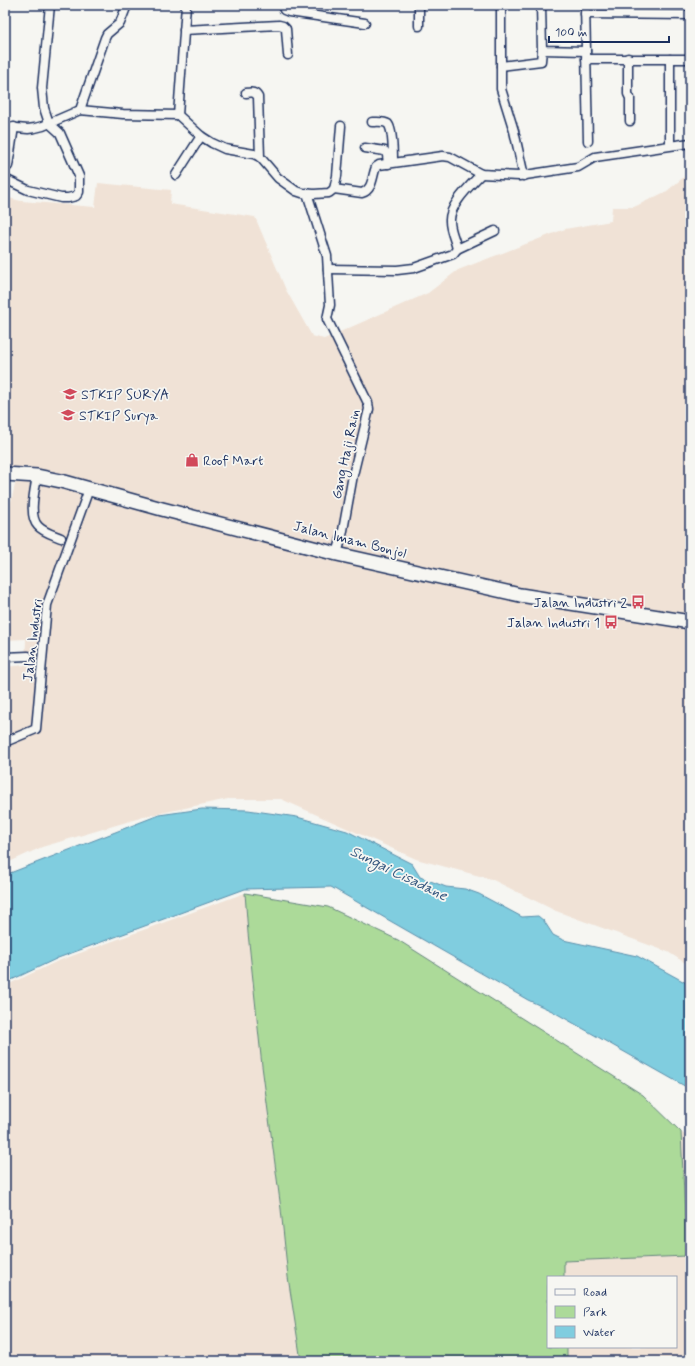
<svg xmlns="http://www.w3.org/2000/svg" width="695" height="1366" font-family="Mynerve,sans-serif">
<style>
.built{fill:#f0e2d6}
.green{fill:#acda99;stroke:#64847c}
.water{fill:#80cddf;stroke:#588eab}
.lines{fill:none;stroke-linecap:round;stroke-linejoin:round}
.street-casing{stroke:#1b2f5e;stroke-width:11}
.primary-casing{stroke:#1b2f5e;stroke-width:16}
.street{stroke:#f6f6f2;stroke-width:8}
.primary{stroke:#f6f6f2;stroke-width:13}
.labels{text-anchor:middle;stroke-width:3.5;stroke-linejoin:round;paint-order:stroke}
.poi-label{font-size:14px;fill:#1b2f5e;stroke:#f6f6f2;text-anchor:start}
.street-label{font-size:14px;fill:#1b2f5e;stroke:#f6f6f2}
.water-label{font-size:15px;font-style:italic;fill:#34567e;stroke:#f6f6f2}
</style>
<rect width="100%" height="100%" fill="#f6f6f2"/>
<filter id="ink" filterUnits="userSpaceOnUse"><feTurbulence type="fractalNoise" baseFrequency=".025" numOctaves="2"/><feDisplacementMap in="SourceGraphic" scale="8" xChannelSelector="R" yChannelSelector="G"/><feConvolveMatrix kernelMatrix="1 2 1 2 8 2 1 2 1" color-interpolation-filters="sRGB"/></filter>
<g filter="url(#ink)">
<g class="built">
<polygon points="690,172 690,966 668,952 556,911 491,879 416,859 281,799 228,799 147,816 42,847 5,864 5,667 25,665 26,639 5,640 5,527 18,472 5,470 5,197 21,201 95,207 98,183 171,190 170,204 255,217 286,290 312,336 324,339 428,293 458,270 565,229 611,221 612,207 634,207 667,191"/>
<polygon points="245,893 248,933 262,1066 281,1209 288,1277 301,1361 5,1361 5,986 58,961"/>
<polygon points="681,1132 690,1139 690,1361 567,1361 567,1347 676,1347 676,1277 564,1277 563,1261 687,1256"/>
</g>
<polygon class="green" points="245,893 328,907 398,940 643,1095 681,1132 687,1256 564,1261 564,1277 548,1277 548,1347 567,1347 567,1361 301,1361 288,1277 281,1209 262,1066 248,933"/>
<polygon class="water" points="202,809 248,810 297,817 347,831 412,864 420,877 446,887 465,889 479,894 522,917 538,916 544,921 553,935 563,940 637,956 690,985 690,1089 552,1011 528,1000 331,887 245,889 58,958 5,983 5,875 159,815"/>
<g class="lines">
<g class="street-casing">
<g id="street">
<polyline points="282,5 284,10 289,12 365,23"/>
<polyline points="419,5 419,26"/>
<polyline points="501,5 501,89 514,131 524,176"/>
<polyline points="541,5 542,50 586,51"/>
<polyline points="585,5 588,141"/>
<polyline points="585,14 690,15"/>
<polyline points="184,30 279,25 283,26 286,29 288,55"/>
<polyline points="628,58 628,94 630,98 630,121"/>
<polyline points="586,59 690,59"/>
<polyline points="670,59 670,145"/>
<polyline points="501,66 541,61 542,50"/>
<path d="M246,93C252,92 255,92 258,97L260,157"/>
<polyline points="80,110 105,38 107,34 120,23 127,5"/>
<polyline points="178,115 186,5"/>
<path d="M372,122C377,122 384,121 388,124C393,130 393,154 393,162"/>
<polyline points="5,127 28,129 35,128 43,126 80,110 123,114 178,115 201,136 212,143 225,149 254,154 260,157 278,178 296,191 302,193 314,194 329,193 334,189 337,176 341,126"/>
<polyline points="365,148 385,151 387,155 388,164"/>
<polyline points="8,166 14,127"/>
<polyline points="176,175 201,136"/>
<polyline points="5,179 28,190 61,198 68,198 76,196 79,192 79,176 60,133 49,123 44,108 42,88 50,5"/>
<path d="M334,189L362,193C373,190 372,176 376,167L379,165L443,156L450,157L481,174L519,176L578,167L595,157L690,143"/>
<polyline points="307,193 327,256 330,305 327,319 368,403 369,409 353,475 342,536 337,554"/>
<polyline points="457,249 495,231"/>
<path d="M328,269L397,270L414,268L453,254L457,249C455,239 450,231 450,221C449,205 471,185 481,174"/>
<path d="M37,476C35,489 28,516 38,526C43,532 54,535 61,538"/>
<polyline points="5,657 28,656"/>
<polyline points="5,742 36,729 47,605 89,489"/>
</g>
</g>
<g class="primary-casing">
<polyline id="primary" points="5,474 37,476 61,481 162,509 337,554 520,595 690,622"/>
</g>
<use href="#street" class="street"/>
<use href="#primary" class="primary"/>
</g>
</g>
<defs>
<g id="university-bare" transform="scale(1.08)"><path d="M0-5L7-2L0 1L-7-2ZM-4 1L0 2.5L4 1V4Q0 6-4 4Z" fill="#d1495b" stroke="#f6f6f2" stroke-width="2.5" paint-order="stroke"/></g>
<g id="shop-bare" transform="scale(1.08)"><path d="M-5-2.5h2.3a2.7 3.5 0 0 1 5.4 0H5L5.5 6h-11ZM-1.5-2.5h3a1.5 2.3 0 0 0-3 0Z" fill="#d1495b" stroke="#f6f6f2" stroke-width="2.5" paint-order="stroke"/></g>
<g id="bus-bare" transform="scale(1.08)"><path d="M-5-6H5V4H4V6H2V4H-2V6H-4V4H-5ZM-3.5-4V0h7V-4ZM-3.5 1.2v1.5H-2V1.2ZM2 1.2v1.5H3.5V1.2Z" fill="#d1495b" stroke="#f6f6f2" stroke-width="2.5" paint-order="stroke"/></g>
</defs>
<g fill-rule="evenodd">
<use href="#university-bare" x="70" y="394"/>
<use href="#university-bare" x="68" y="415"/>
<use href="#shop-bare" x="192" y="460"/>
<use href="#bus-bare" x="638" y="602"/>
<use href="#bus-bare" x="611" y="622"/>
</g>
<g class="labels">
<g class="poi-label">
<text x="81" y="399">STKIP SURYA</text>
<text x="79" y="420">STKIP Surya</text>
<text x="203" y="465">Roof Mart</text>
<text x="627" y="607" text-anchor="end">Jalan Industri 2</text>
<text x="600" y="627" text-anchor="end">Jalan Industri 1</text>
</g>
<g class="street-label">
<text transform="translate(345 454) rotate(-78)" y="5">Gang Haji Rain</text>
<text transform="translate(350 539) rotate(14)" y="5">Jalan Imam Bonjol</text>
<text transform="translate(32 640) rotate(-83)" y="5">Jalan Industri</text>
</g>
<g class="water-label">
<text transform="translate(399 873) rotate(26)" y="5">Sungai Cisadane</text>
</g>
</g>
<rect width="695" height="1366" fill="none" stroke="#f6f6f2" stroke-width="20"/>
<rect x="10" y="10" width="675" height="1346" fill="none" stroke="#1b2f5e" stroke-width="1.5" filter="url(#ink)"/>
<rect x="547" y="1276" width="130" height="72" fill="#f6f6f2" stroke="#9ea6b7"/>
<rect x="555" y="1289" width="20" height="6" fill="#f6f6f2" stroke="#9ea6b7"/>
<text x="583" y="1296" font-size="12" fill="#1b2f5e">Road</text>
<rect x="555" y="1306" width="20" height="12" fill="#acda99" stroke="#9ea6b7"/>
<text x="583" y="1316" font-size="12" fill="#1b2f5e">Park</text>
<rect x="555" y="1326" width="20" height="12" fill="#80cddf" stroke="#9ea6b7"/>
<text x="583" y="1336" font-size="12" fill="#1b2f5e">Water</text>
<path d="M549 36v6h120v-6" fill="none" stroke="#1b2f5e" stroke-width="2"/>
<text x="555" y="36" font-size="12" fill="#1b2f5e" stroke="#f6f6f2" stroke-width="3" paint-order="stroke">100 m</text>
</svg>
